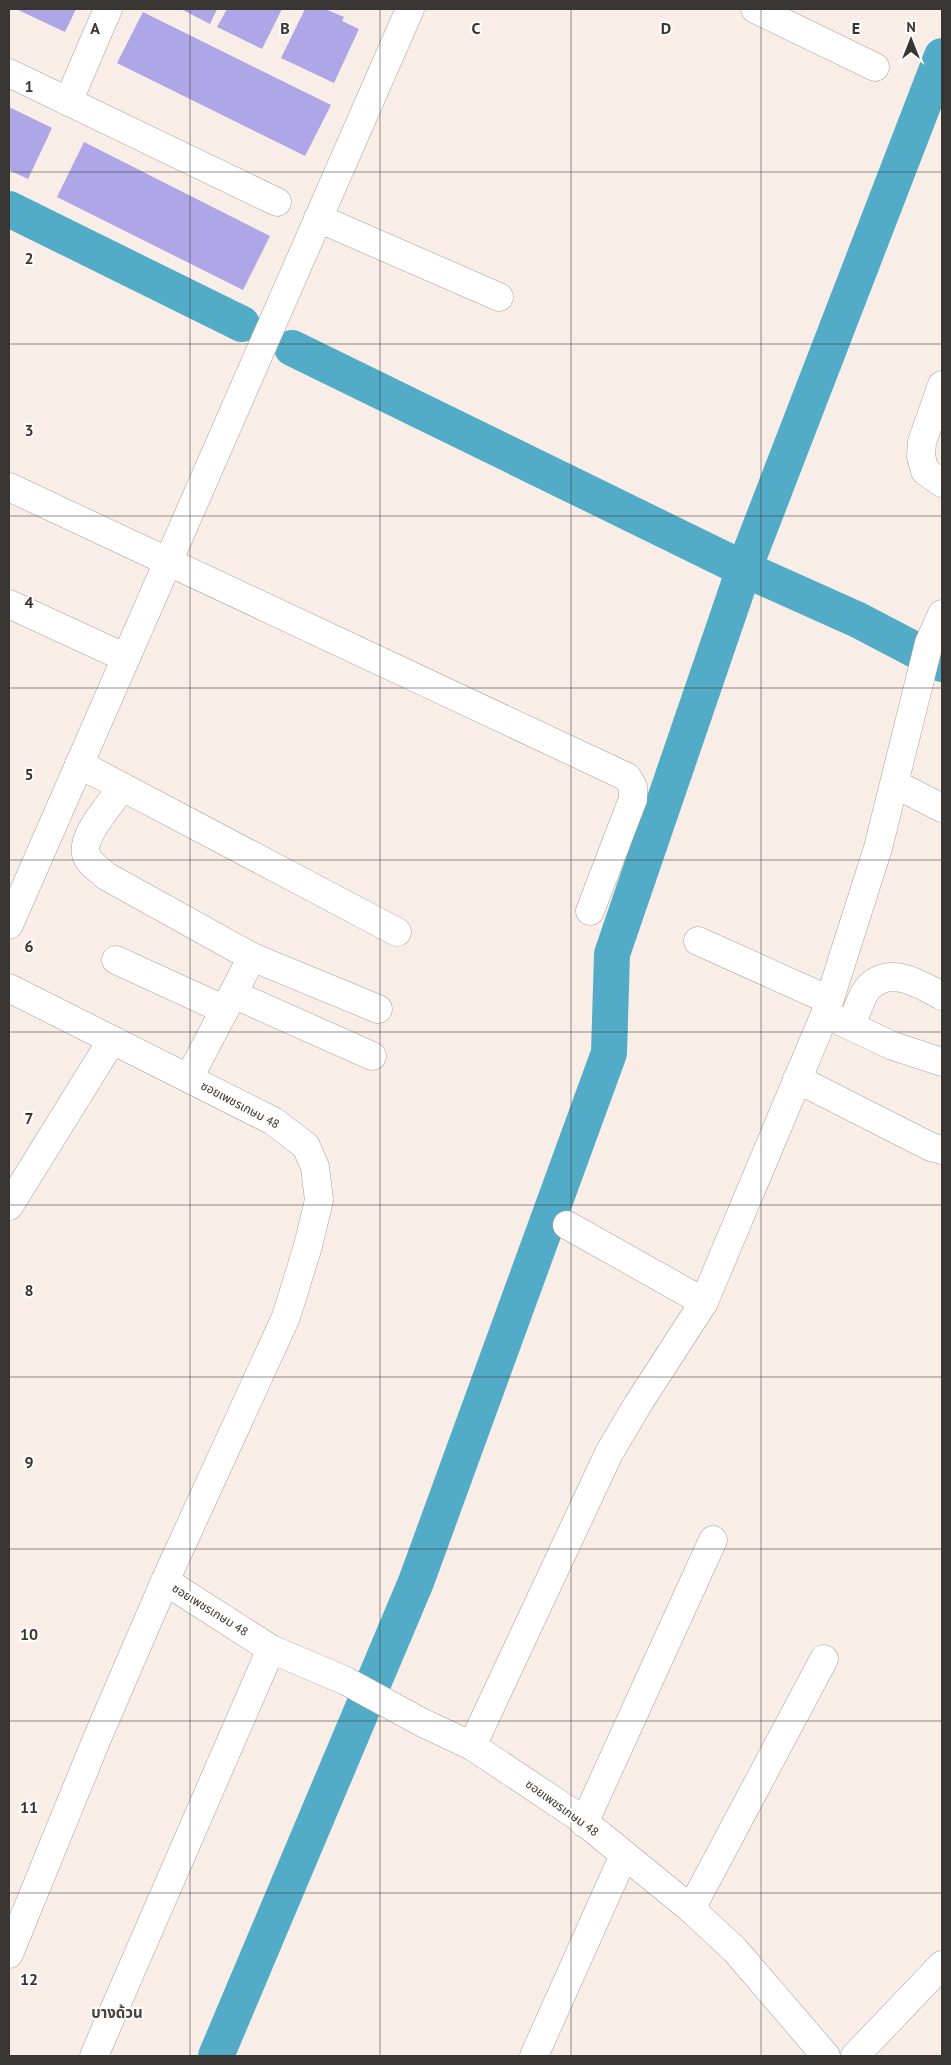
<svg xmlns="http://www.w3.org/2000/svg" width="951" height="2065" font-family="'PT Sans','Noto Sans Thai',sans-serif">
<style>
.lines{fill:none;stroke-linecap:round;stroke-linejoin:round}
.canal{stroke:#53acc7;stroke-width:36}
.building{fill:#afa6e7}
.minor-casing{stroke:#a9a099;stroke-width:29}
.minor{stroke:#fff;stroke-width:28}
.grid{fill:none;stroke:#393533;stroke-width:1;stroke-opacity:0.55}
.labels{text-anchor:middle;stroke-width:4.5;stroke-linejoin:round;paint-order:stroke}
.street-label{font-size:12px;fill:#393533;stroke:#fffdfb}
.quarter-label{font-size:15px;font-weight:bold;fill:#49423c;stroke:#fffdfb}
.grid-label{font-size:16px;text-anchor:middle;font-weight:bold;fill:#393533;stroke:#fffdfb;stroke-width:4.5;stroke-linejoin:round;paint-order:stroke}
</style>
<rect width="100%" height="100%" fill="#f8eee7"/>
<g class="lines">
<g class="canal">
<polyline points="9,209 242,324"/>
<polyline points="292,348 744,569 858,620 942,664"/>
<polyline points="216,2056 416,1582 609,1053 612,954 744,569 942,56"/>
</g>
</g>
<g class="building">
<polygon points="16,9 76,9 65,32"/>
<polygon points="181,9 217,9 210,24"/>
<polygon points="227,9 282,9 262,49 217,27"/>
<polygon points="305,9 325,9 344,17 342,21 359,29 334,83 281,58"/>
<polygon points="143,12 331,105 305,156 117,63"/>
<polygon points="9,107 52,128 28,179 9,170"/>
<polygon points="84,142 270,236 243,290 57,197"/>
</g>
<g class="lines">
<g class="minor-casing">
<g id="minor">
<polyline points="755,9 875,67"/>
<polyline points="9,73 277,202"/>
<polyline points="68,102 108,9"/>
<polyline points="318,218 499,297"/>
<polyline points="942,385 922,442 921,456 925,471 942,483"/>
<polyline points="9,487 627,777 633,787 633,799 590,911"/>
<polyline points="9,604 126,658"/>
<polyline points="79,764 397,932"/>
<polyline points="895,784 942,808"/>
<path d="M118,793C107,808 79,839 87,857C90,864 101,871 106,876L252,957L378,1009"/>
<polyline points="9,925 410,9"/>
<polyline points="698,941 829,1000"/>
<polyline points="116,960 225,1010"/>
<polyline points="9,988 273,1121 306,1146 315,1167 319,1200 308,1246 286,1317 165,1581 96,1741 9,1954"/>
<polyline points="233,994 372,1056"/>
<polyline points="825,1014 893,1046 942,1062"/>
<path d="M851,1026C855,1016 862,994 869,987C891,965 921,985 942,996"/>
<polyline points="189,1078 252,957"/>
<polyline points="797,1079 931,1147 942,1150"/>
<polyline points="9,1206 112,1040"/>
<polyline points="567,1225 704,1302"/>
<polyline points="165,1581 271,1649 346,1681 423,1723 472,1746 577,1816 691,1909 735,1950 826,2056"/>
<polyline points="472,1746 609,1453 638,1404 704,1302 825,1014 878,848 929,643 942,614"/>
<polyline points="584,1823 713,1540"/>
<polyline points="691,1909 824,1659"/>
<polyline points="94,2056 271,1649"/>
<polyline points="534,2056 624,1855"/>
<polyline points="855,2056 942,1965"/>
</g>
</g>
<use href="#minor" class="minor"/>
</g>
<path class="grid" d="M190,9V2056M380,9V2056M571,9V2056M761,9V2056M9,172H942M9,344H942M9,516H942M9,688H942M9,860H942M9,1032H942M9,1205H942M9,1377H942M9,1549H942M9,1721H942M9,1893H942"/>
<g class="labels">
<g class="street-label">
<text transform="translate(240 1105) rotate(28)" y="4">ซอยเพชรเกษม 48</text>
<text transform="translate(210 1610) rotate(32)" y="4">ซอยเพชรเกษม 48</text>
<text transform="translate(562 1808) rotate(36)" y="4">ซอยเพชรเกษม 48</text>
</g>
<g class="quarter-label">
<text x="117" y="2018">บางด้วน</text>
</g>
</g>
<g class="grid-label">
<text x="95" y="34">A</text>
<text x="285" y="34">B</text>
<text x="476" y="34">C</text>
<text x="666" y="34">D</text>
<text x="856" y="34">E</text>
<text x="29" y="92">1</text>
<text x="29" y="264">2</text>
<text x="29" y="436">3</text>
<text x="29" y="608">4</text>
<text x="29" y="780">5</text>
<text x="29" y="952">6</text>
<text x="29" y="1124">7</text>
<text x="29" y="1296">8</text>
<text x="29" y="1468">9</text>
<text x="29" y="1640">10</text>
<text x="29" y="1813">11</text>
<text x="29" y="1985">12</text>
</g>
<rect width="951" height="2065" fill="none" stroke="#393533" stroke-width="20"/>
<g transform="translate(911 40)" stroke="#fffdfb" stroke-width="4" paint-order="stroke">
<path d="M0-4L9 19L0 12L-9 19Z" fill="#393533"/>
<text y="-8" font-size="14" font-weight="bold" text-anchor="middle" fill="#393533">N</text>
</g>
</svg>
